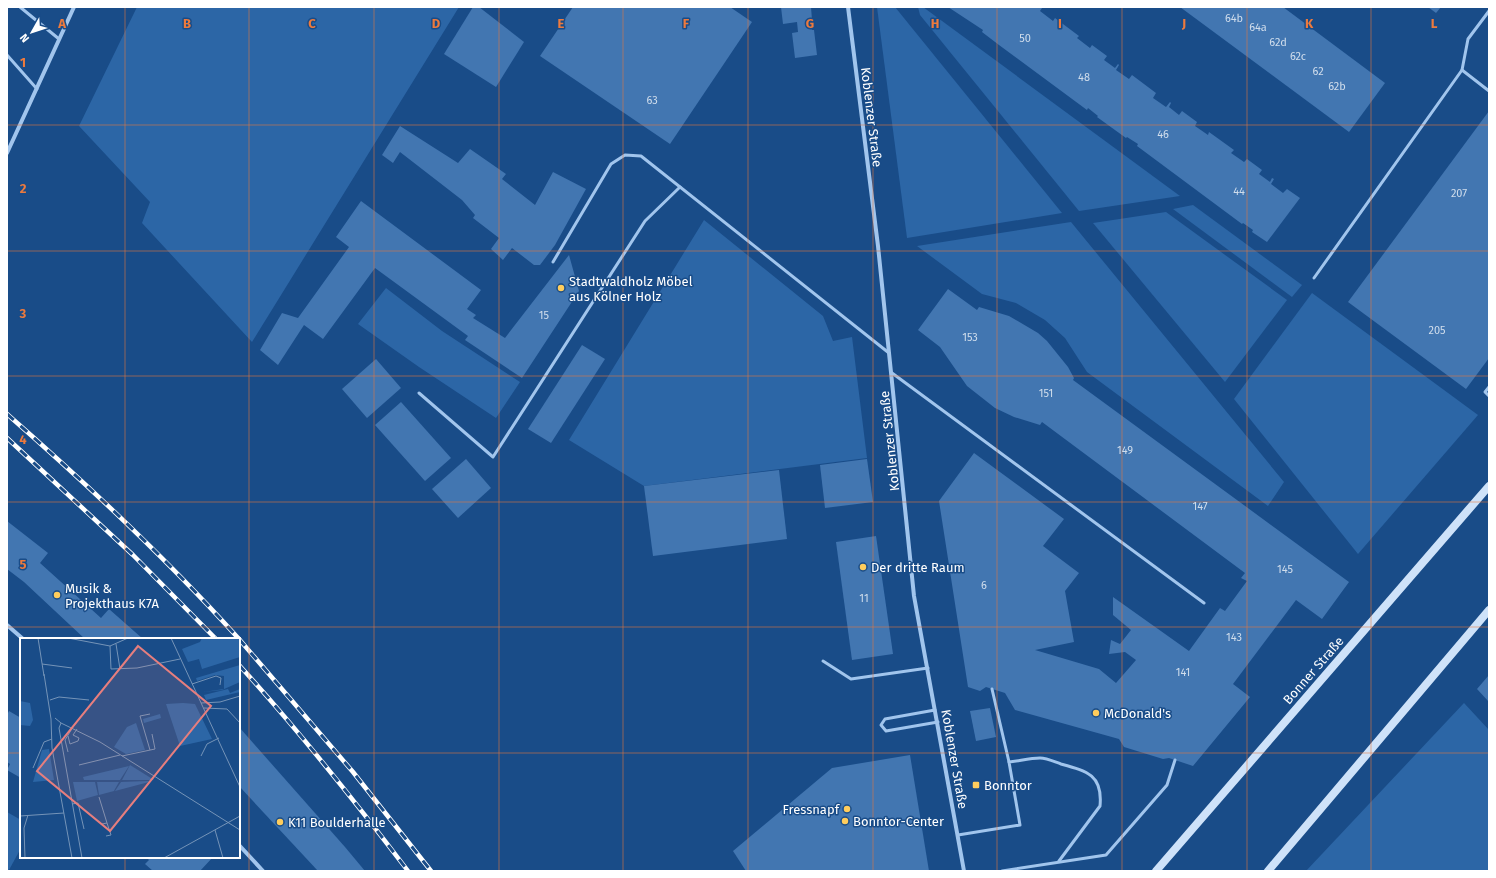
<svg xmlns="http://www.w3.org/2000/svg" width="1496" height="878" font-family="'Fira Sans',sans-serif">
<style>
.green{fill:#2c66a6}
.building{fill:#4276b1}
.lines{fill:none;stroke-linecap:round;stroke-linejoin:round}
.lane{stroke:#a1c5ed;stroke-width:3}
.street{stroke:#a1c5ed;stroke-width:4}
.secondary{stroke:#cee2f9;stroke-width:8}
.rail-casing{stroke:#fff;stroke-width:4.5}
.rail{stroke:#194c88;stroke-width:3;stroke-dasharray:9;stroke-linecap:butt}
.grid{fill:none;stroke:#ed7a3d;stroke-width:1;stroke-opacity:0.55}
.poi-dot{fill:#ffcd5d;stroke:#194c88;stroke-width:1.5}
.labels{text-anchor:middle;stroke-width:3;stroke-linejoin:round;paint-order:stroke}
.number-label{font-size:11px;fill:#d0ddec}
.street-label{font-size:13px;fill:#fff;stroke:#194c88}
.poi-label{font-size:13px;fill:#fff;stroke:#194c88;text-anchor:start}
.inset-road{fill:none;stroke:#7594b8;stroke-width:1}
.view{fill:#e67e7e;fill-opacity:0.15;stroke:#e67e7e;stroke-width:2}
.inset-edge{fill:none;stroke:#fff;stroke-width:2}
.grid-label{font-size:13px;text-anchor:middle;font-weight:bold;fill:#ed7a3d;stroke:#194c88;stroke-width:3;stroke-linejoin:round;paint-order:stroke}
</style>
<rect width="100%" height="100%" fill="#194c88"/>
<g class="green">
<polygon points="137,7 459,7 252,342 142,223 150,202 79,126"/>
<polygon points="877,7 895,7 1062,213 907,238"/>
<polygon points="918,7 923,7 1180,196 1079,211 920,15"/>
<polygon points="1193,205 1302,285 1292,297 1173,209"/>
<polygon points="1166,212 1287,300 1225,382 1093,223"/>
<polygon points="704,220 823,316 833,341 852,337 867,458 644,486 569,440"/>
<polygon points="1071,222 1284,482 1268,506 1087,372 1065,338 1045,320 1016,303 982,294 917,246"/>
<polygon points="386,288 442,331 520,382 496,418 419,367 358,324"/>
<polygon points="1312,293 1478,415 1358,554 1234,399"/>
<polygon points="1464,703 1489,730 1489,871 1306,871"/>
<polygon points="7,812 21,820 21,848 9,870 7,869"/>
</g>
<g class="building">
<polygon points="473,7 479,7 524,42 496,87 444,54"/>
<polygon points="573,7 730,7 752,22 670,144 540,56"/>
<polygon points="781,7 811,7 812,20 810,20 812,30 814,30 817,55 795,58 792,33 798,32 797,22 783,24"/>
<polygon points="948,7 1041,7 1042,8 1040,11 1053,21 1055,18 1079,36 1077,38 1090,48 1092,45 1107,56 1104,60 1115,68 1118,64 1119,65 1116,70 1129,79 1132,75 1156,93 1153,98 1166,107 1170,102 1171,103 1169,107 1179,115 1182,111 1197,122 1195,126 1208,135 1209,132 1234,150 1231,153 1244,162 1247,159 1262,170 1259,174 1270,182 1272,178 1274,179 1271,184 1283,193 1287,189 1300,198 1267,242 1252,232 1253,230 1243,223 1242,224 1137,146 1138,144 1127,137 1126,138 1097,117 1098,116 1088,108 1087,110 999,45 982,32 983,30"/>
<polygon points="1180,7 1283,7 1385,83 1349,132"/>
<polygon points="1428,7 1441,7 1436,13"/>
<polygon points="1489,111 1489,358 1466,389 1348,302"/>
<polygon points="400,126 458,163 470,149 506,174 502,179 535,205 553,172 586,189 555,245 540,265 534,265 512,248 503,260 491,249 499,238 473,218 475,215 462,200 400,152 393,163 382,155"/>
<polygon points="361,201 481,290 467,309 476,315 473,318 505,338 569,255 579,291 522,378 465,340 468,336 375,268 323,339 304,325 278,365 260,350 282,313 298,318 349,247 336,237"/>
<polygon points="948,289 977,310 979,307 1009,316 1038,333 1047,341 1068,367 1074,378 1073,380 1349,582 1322,619 1296,600 1233,684 1250,697 1193,766 1169,758 1163,759 1124,747 1119,739 1015,710 1005,693 986,687 980,691 968,687 939,501 974,453 1064,519 1043,546 1079,573 1065,591 1074,642 1035,650 1099,669 1116,683 1136,660 1125,652 1109,654 1111,640 1120,644 1131,630 1113,615 1113,597 1189,651 1220,608 1225,611 1247,581 1241,578 1245,573 1042,422 1040,425 1014,417 995,408 967,386 940,347 918,330"/>
<polygon points="582,345 605,359 551,443 528,429"/>
<polygon points="376,359 401,388 367,418 342,389"/>
<polygon points="401,402 451,458 425,481 375,425"/>
<polygon points="466,459 491,488 458,518 432,489"/>
<polygon points="867,459 873,502 825,508 820,465"/>
<polygon points="779,470 787,539 653,556 644,486"/>
<polygon points="7,521 48,553 40,563 101,618 109,609 143,639 85,639 24,582 7,569"/>
<polygon points="876,536 893,654 852,660 836,542"/>
<polygon points="1489,675 1489,702 1477,689"/>
<polygon points="990,708 996,737 976,741 970,711"/>
<polygon points="9,711 21,718 21,778 7,770 10,764 7,762 7,715"/>
<polygon points="239,727 345,847 365,871 318,871 239,786"/>
<polygon points="910,755 929,871 746,871 733,851 832,768"/>
<polygon points="146,857 213,857 200,871 153,871 145,864 149,860"/>
</g>
<g class="lines">
<g class="lane">
<polyline points="20,7 59,39"/>
<polyline points="7,55 37,89"/>
<polyline points="1462,70 1468,39 1489,11"/>
<polyline points="553,262 611,164 625,155 641,156 889,353"/>
<polyline points="1314,278 1462,70 1489,91"/>
<polyline points="892,373 1204,603"/>
<polyline points="1489,387 1485,392 1489,396"/>
<polyline points="419,393 493,457 645,221 680,187"/>
<polyline points="823,661 851,679 928,668"/>
<polyline points="992,689 1009,762"/>
<polyline points="935,710 885,719 881,725 886,731 938,722"/>
<path d="M958,835L1020,825L1009,762C1019,761 1030,758 1040,758C1047,758 1055,762 1061,764C1087,771 1103,775 1100,806L1059,861"/>
<polyline points="1002,871 1106,855 1167,785 1175,760"/>
</g>
<g class="street">
<polyline points="848,7 878,246 914,596 964,871"/>
<polyline points="7,153 74,7"/>
<polyline points="7,625 23,639"/>
<polyline points="239,845 263,871"/>
</g>
<g class="secondary">
<polyline points="1156,871 1489,486"/>
<polyline points="1268,871 1489,610"/>
</g>
<g class="rail-casing">
<g id="rail">
<path d="M7,414C88,485 167,559 239,639"/>
<polyline points="7,438 133,555 216,639"/>
<polyline points="239,639 353,772 431,871"/>
<path d="M239,665C299,731 354,800 408,871"/>
</g>
</g>
<use href="#rail" class="rail"/>
</g>
<path class="grid" d="M125,7V639M249,7V871M374,7V871M499,7V871M623,7V871M748,7V871M873,7V871M997,7V871M1122,7V871M1247,7V871M1371,7V871M7,125H1489M7,251H1489M7,376H1489M7,502H1489M7,627H1489M7,753H21M239,753H1489M125,857V871"/>
<g class="poi-dot">
<circle cx="561" cy="288" r="4"/>
<circle cx="863" cy="567" r="4"/>
<circle cx="57" cy="595" r="4"/>
<circle cx="1096" cy="713" r="4"/>
<rect x="972" y="781" width="8" height="8" rx="2"/>
<circle cx="847" cy="809" r="4"/>
<circle cx="845" cy="821" r="4"/>
<circle cx="280" cy="822" r="4"/>
</g>
<g class="labels">
<g class="number-label">
<text x="1234" y="22">64b</text>
<text x="1258" y="31">64a</text>
<text x="1025" y="42">50</text>
<text x="1278" y="46">62d</text>
<text x="1298" y="60">62c</text>
<text x="1318" y="75">62</text>
<text x="1084" y="81">48</text>
<text x="1337" y="90">62b</text>
<text x="652" y="104">63</text>
<text x="1163" y="138">46</text>
<text x="1239" y="195">44</text>
<text x="1459" y="197">207</text>
<text x="544" y="319">15</text>
<text x="1437" y="334">205</text>
<text x="970" y="341">153</text>
<text x="1046" y="397">151</text>
<text x="1125" y="454">149</text>
<text x="1200" y="510">147</text>
<text x="1285" y="573">145</text>
<text x="984" y="589">6</text>
<text x="864" y="602">11</text>
<text x="1234" y="641">143</text>
<text x="1183" y="676">141</text>
</g>
<g class="street-label">
<text transform="translate(872 117) rotate(83)" y="5">Koblenzer Straße</text>
<text transform="translate(889 441) rotate(-96)" y="5">Koblenzer Straße</text>
<text transform="translate(1313 670) rotate(-49)" y="5">Bonner Straße</text>
<text transform="translate(955 759) rotate(80)" y="5">Koblenzer Straße</text>
</g>
<g class="poi-label">
<text x="569" y="286">Stadtwaldholz Möbel<tspan x="569" dy="15">aus Kölner Holz</tspan></text>
<text x="871" y="572">Der dritte Raum</text>
<text x="65" y="593">Musik &amp;<tspan x="65" dy="15">Projekthaus K7A</tspan></text>
<text x="1104" y="718">McDonald's</text>
<text x="984" y="790">Bonntor</text>
<text x="839" y="814" text-anchor="end">Fressnapf</text>
<text x="853" y="826">Bonntor-Center</text>
<text x="288" y="827">K11 Boulderhalle</text>
</g>
</g>
<g transform="translate(20 638)">
<rect width="220" height="220" fill="#194c88"/>
<path d="M182,0H220V19L182,31L179,21L168,24L162,11L180,4ZM220,27V44L202,52L183,54L204,51V38L195,37L177,43L176,40ZM208,51L210,55L220,51V54L186,62L184,57ZM0,63L10,65L13,82L10,88L0,87ZM163,65L175,66L192,101L160,108L146,66ZM140,76L141,80L124,85L123,81ZM116,85L125,112L106,116L94,109L107,89ZM29,111L34,142L13,144L22,112ZM110,127L134,142H102ZM109,128L100,142H64L63,139ZM53,144H75L78,157L57,163ZM77,144H99L95,151L85,154L95,151L94,153L79,157ZM101,144L128,143L129,144L95,153Z" fill="#2c66a6"/>
<path class="inset-road" d="M18,0L24,38M48,0L90,8L108,0M151,0L220,149M96,6L100,31M90,8L91,31L117,30L160,21M22,26L52,30M24,36L31,81L32,110L52,220M172,46L196,38L201,40L200,47M30,62L39,59L69,62M181,65L200,64L220,58M184,70L207,71L220,85M35,80L41,85L39,90M41,85L80,104L220,192M39,90L62,220M48,98L50,106L58,103L59,100L53,97L57,91M130,112L120,78L130,76M48,114L45,102L53,89M102,118L135,111L132,96M181,118L187,106L199,100M59,127L100,117M13,130L24,104L32,101M79,159L87,185L82,186M52,166L58,165L64,191M0,178L44,175M195,192L203,220M86,198L91,197L87,185M5,220L4,190L8,177M144,220L220,178"/>
<path class="view" d="M118,8L191,68L90,193L17,133Z"/>
<rect width="220" height="220" class="inset-edge"/>
</g>
<g class="grid-label">
<text x="62" y="28">A</text>
<text x="187" y="28">B</text>
<text x="312" y="28">C</text>
<text x="436" y="28">D</text>
<text x="561" y="28">E</text>
<text x="686" y="28">F</text>
<text x="810" y="28">G</text>
<text x="935" y="28">H</text>
<text x="1060" y="28">I</text>
<text x="1184" y="28">J</text>
<text x="1309" y="28">K</text>
<text x="1434" y="28">L</text>
<text x="23" y="67">1</text>
<text x="23" y="193">2</text>
<text x="23" y="318">3</text>
<text x="23" y="444">4</text>
<text x="23" y="569">5</text>
</g>
<rect width="1496" height="878" fill="none" stroke="#ffffff" stroke-width="16"/>
<g transform="translate(32 32) rotate(231)" stroke="#194c88" stroke-width="3" paint-order="stroke">
<path d="M0-3L7 15L0 10L-7 15Z" fill="#ffffff"/>
<text y="-6" font-size="11" font-weight="bold" text-anchor="middle" fill="#ffffff">N</text>
</g>
</svg>
